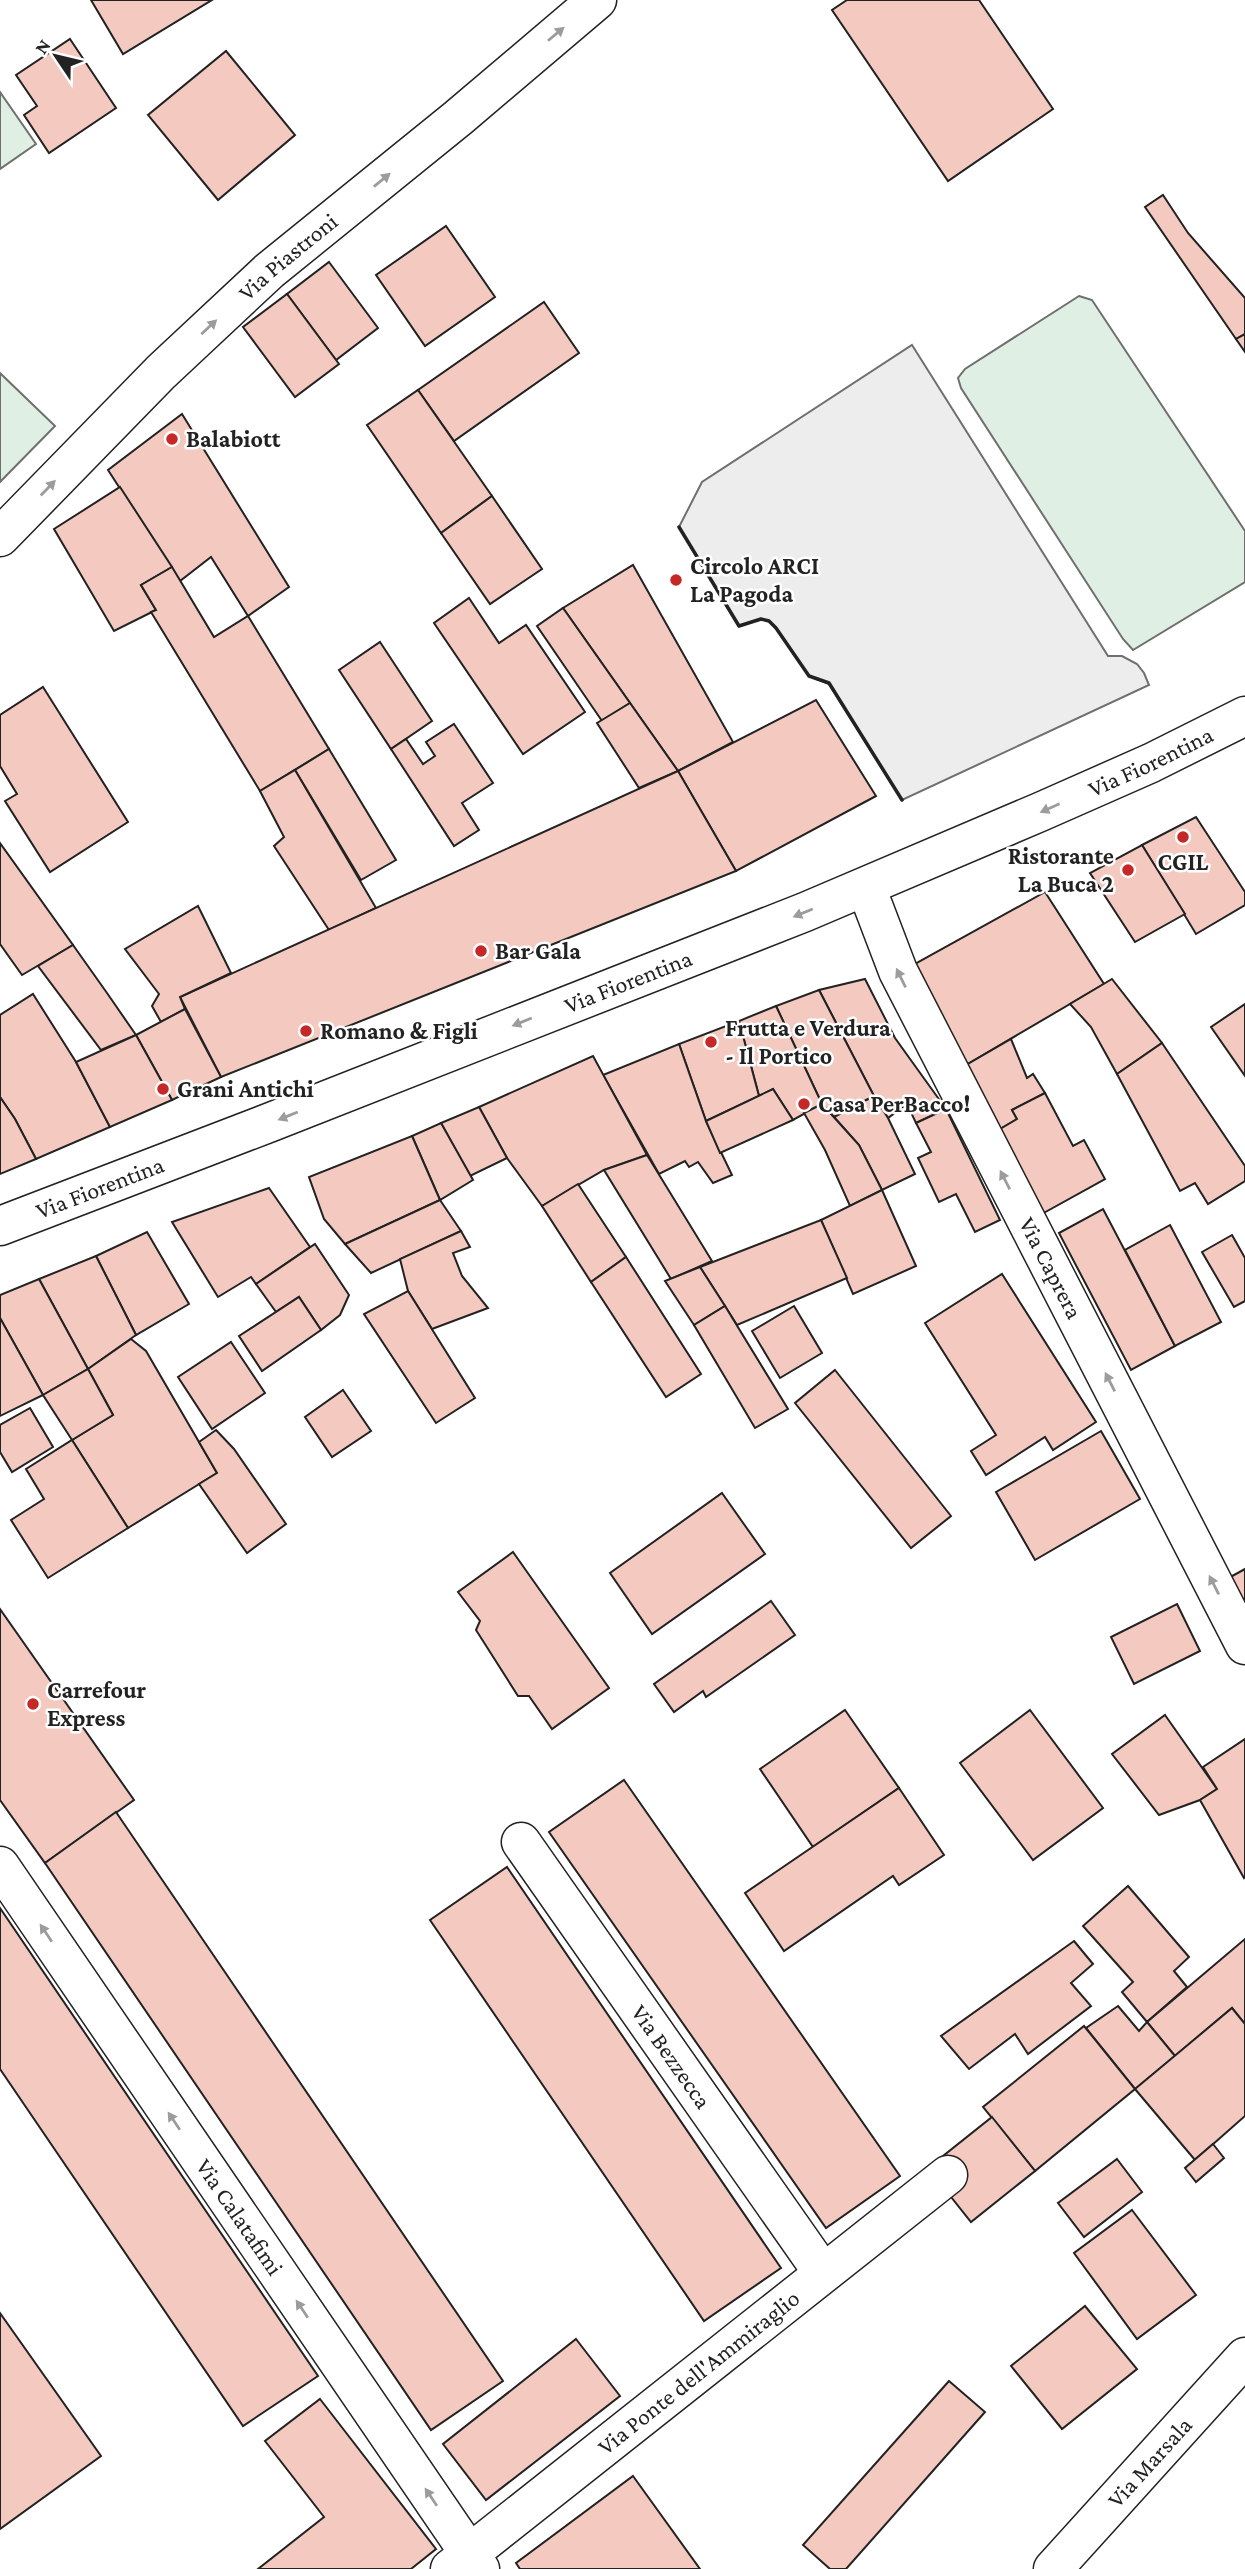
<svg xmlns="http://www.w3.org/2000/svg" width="1245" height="2569" font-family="'Crimson Pro',serif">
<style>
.green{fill:#e0efe3;stroke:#6f6f6f;stroke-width:2}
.parking{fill:#ededed;stroke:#6f6f6f;stroke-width:2}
.building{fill:#f3c9c0;stroke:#222;stroke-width:2}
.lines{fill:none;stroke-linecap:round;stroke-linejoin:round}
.minor-casing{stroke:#222;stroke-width:41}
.primary-casing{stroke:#222;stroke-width:41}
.minor{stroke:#fff;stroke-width:38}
.primary{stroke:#fff;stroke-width:38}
.wall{stroke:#222;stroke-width:3.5}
.oneway{fill:#9c9c9c}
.poi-dot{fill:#c62828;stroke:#fff;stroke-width:2.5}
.labels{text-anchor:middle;stroke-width:5;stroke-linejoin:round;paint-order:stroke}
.street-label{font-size:24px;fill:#222;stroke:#fff}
.poi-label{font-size:24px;font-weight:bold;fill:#222;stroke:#fff;text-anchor:start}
</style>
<rect width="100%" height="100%" fill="#fff"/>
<g class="green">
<polygon points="0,92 36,144 0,169"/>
<polygon points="1079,296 1092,300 1245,531 1245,582 1133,650 1123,639 961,388 958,378 965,369"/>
<polygon points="0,373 55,426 0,482"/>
</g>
<polygon class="parking" points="912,345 1108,656 1122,656 1137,664 1144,673 1149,685 902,800 829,684 809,676 776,628 769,621 761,619 739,626 679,527 702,482"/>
<g class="building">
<polygon points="91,0 212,0 123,54"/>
<polygon points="847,0 979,0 1053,109 948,181 832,10"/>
<polygon points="70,39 116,108 49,153 24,115 37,106 16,75"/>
<polygon points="226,51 295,135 218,200 148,115"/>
<polygon points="1163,195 1188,233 1245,298 1245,334 1236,339 1145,207"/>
<polygon points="446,226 495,297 425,346 376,275"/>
<polygon points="329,262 378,328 336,360 287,294"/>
<polygon points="287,294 339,364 295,397 243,327"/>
<polygon points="544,302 579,353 454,441 418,390"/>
<polygon points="1245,334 1245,352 1236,339"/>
<polygon points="418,390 492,496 441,533 367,425"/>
<polygon points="182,414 289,587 248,616 211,557 180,581 108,470"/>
<polygon points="120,487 172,567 141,585 156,610 114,631 54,529"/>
<polygon points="492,496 542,569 490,604 441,533"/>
<polygon points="633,565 733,742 678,771 563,608"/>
<polygon points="172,567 214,637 248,616 329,749 260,791 151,612 156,610 141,585"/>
<polygon points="469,598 499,643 526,625 585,712 523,754 434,623"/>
<polygon points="563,608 630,703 602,721 537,626"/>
<polygon points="380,642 432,721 391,749 339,670"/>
<polygon points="43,687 128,822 50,872 5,801 17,794 0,766 0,715"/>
<polygon points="816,700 876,796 736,871 678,771"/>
<polygon points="630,703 678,771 639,788 597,723"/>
<polygon points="454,724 493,783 462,803 479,830 454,846 391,749 406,739 423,764 435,756 426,742"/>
<polygon points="329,749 396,860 361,880 295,770"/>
<polygon points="295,770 376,908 329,930 274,846 284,837 260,791"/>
<polygon points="678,771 736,871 221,1077 180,997"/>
<polygon points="1196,817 1245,892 1245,905 1196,934 1142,845"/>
<polygon points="0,843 73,945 22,975 0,944"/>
<polygon points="1142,845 1185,914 1135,942 1090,873"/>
<polygon points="1045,892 1104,984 961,1068 906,969"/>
<polygon points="198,906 231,973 180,997 185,1009 161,1022 152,1006 159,994 125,949"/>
<polygon points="73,945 107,993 136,1035 101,1050 38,966"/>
<polygon points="865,979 895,1038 946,1109 916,1123 907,1104 888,1118 874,1096 819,990"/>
<polygon points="1112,979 1162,1043 1117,1074 1091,1027 1070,1004"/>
<polygon points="819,990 874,1096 834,1117 822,1104 776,1006"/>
<polygon points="33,994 76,1062 110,1127 36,1159 15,1119 0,1097 0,1015"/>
<polygon points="1245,1004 1245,1076 1211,1027"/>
<polygon points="776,1006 822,1104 793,1120 773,1089 759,1096 739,1021"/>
<polygon points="185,1009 221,1077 172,1100 136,1035"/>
<polygon points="739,1021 759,1096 706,1121 679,1044"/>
<polygon points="136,1035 172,1100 110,1127 76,1062"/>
<polygon points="1011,1039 1027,1078 1033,1074 1045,1093 1012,1110 1017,1119 995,1132 961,1068"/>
<polygon points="1162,1043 1245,1166 1245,1181 1208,1204 1195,1183 1180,1191 1117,1074"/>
<polygon points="679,1044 706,1121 732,1175 713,1183 698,1162 689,1167 685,1161 659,1174 603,1075"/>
<polygon points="593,1056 647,1155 604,1170 542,1206 507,1158 479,1107"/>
<polygon points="773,1089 793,1120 720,1153 706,1121"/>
<polygon points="1045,1093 1073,1146 1084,1140 1105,1179 1040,1215 995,1132 1017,1119 1012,1110"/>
<polygon points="874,1096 888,1118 915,1174 882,1190 859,1145 834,1117"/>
<polygon points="0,1097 15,1119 36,1159 0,1174"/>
<polygon points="822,1104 859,1145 882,1190 850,1206 825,1150 804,1113"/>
<polygon points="479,1107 507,1158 470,1176 441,1123"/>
<polygon points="946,1109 1000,1220 975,1232 956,1194 939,1202 918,1158 931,1152 916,1123"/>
<polygon points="441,1123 473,1180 440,1200 412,1136"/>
<polygon points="412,1136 440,1200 345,1244 324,1219 309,1177"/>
<polygon points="647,1155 712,1261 671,1279 604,1170"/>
<polygon points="578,1184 626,1257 591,1282 542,1206"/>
<polygon points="269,1188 310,1247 256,1284 251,1277 218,1297 172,1222"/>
<polygon points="882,1190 916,1266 853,1294 821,1220"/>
<polygon points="440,1200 461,1231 371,1273 345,1244"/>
<polygon points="1103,1209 1175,1346 1131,1370 1059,1233"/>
<polygon points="821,1220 847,1278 737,1325 700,1267"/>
<polygon points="1170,1225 1221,1322 1175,1346 1125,1250"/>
<polygon points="461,1231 470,1247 453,1253 462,1276 488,1308 432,1329 408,1291 400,1259"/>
<polygon points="147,1232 189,1304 136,1335 96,1256"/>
<polygon points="1232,1235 1245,1258 1245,1301 1234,1307 1202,1252"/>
<polygon points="315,1244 349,1295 340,1315 321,1330 299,1297 276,1312 256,1284"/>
<polygon points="96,1256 136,1335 88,1369 39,1279"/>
<polygon points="626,1257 701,1374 666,1397 591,1282"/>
<polygon points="700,1267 725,1306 694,1325 665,1281"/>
<polygon points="1002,1274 1096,1422 1053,1450 1045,1437 986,1475 971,1451 996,1435 925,1323"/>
<polygon points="39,1279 88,1369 43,1395 0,1318 0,1295"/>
<polygon points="408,1291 475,1398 436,1423 364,1314"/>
<polygon points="299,1297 321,1330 262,1371 239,1336"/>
<polygon points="725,1306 788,1409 755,1428 694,1325"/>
<polygon points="794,1306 822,1353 780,1378 752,1331"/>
<polygon points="0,1318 43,1395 0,1416"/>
<polygon points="131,1339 146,1351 217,1473 128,1528 72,1440 113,1415 88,1369"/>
<polygon points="231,1342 265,1393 212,1429 178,1377"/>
<polygon points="88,1369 113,1415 72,1440 43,1395"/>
<polygon points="835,1370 951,1516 911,1548 795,1403"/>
<polygon points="343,1390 371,1431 332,1457 305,1417"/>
<polygon points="30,1408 53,1447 12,1472 0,1452 0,1425"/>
<polygon points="216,1430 234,1449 286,1524 247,1553 199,1484 217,1473 199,1442"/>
<polygon points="1101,1431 1140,1499 1035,1560 996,1492"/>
<polygon points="72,1440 128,1528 48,1578 11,1520 44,1499 26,1469"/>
<polygon points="722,1493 765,1554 652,1634 610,1573"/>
<polygon points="513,1552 609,1688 552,1729 529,1696 518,1696 476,1630 480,1621 458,1592"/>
<polygon points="1245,1569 1245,1624 1223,1581"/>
<polygon points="771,1601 795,1635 706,1697 703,1691 674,1712 654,1684"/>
<polygon points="1177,1604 1200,1651 1134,1684 1111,1637"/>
<polygon points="0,1609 134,1800 45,1863 0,1800"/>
<polygon points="845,1710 899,1788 813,1847 760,1769"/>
<polygon points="1030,1710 1103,1808 1033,1860 960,1763"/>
<polygon points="1165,1715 1217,1789 1200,1800 1159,1815 1112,1754"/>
<polygon points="1245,1739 1245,1877 1244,1878 1200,1800 1217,1789 1203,1767"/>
<polygon points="624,1780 900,2176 826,2228 549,1832"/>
<polygon points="899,1788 944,1855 899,1885 893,1876 784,1951 745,1893"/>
<polygon points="116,1812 503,2381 431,2430 45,1863"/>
<polygon points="507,1867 781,2268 704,2321 430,1920"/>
<polygon points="1128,1886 1189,1957 1174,1971 1187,1987 1147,2022 1122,1992 1133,1982 1083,1926"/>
<polygon points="0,1908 318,2376 243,2426 0,2069"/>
<polygon points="1245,1939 1245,2024 1232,2008 1175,2056 1147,2022"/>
<polygon points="1074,1941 1093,1964 1071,1983 1091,2006 1028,2054 1015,2034 969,2069 941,2036"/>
<polygon points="1118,2006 1139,2031 1147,2022 1175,2056 1135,2089 1086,2028"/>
<polygon points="1232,2008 1245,2024 1245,2116 1195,2160 1135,2089"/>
<polygon points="1084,2026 1135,2089 1035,2171 983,2107"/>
<polygon points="992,2117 1035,2171 971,2222 928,2168"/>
<polygon points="1213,2144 1224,2158 1196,2182 1185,2168"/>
<polygon points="1117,2159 1142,2192 1084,2237 1058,2203"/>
<polygon points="1132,2210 1196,2295 1137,2339 1074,2253"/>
<polygon points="1085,2306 1137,2369 1062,2429 1011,2366"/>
<polygon points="0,2313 101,2456 0,2529"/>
<polygon points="576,2339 620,2396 486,2500 443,2444"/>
<polygon points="949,2381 985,2412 846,2569 830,2569 803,2545"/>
<polygon points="320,2399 436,2549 411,2569 258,2569 324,2517 265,2441"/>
<polygon points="633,2476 700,2569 520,2569 516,2563"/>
</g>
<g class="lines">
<g class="minor-casing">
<g id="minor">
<path id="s1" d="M0,537L161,372L269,271L458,118L597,0"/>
<path id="s2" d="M866,887L898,971L1245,1645"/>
<path id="s3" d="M0,1226L271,1122L805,912L1040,812L1151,763L1245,716"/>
<path id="s4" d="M521,1842L823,2273"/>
<path id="s5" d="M0,1866L480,2569"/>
<path id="s6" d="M450,2569L948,2175"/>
</g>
</g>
<g class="primary-casing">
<g id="primary">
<path id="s7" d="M1053,2569L1245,2357"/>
</g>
</g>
<use href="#minor" class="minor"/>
<use href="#primary" class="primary"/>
<polyline class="wall" points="679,527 739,626 761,619 769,621 776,628 809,676 829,683 902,800"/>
</g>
<defs><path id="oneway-solid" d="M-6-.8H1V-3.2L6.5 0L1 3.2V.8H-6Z" transform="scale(1.75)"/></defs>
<g class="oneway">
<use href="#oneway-solid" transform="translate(556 34) rotate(-40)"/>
<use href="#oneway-solid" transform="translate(382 180) rotate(-39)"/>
<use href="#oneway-solid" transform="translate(209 327) rotate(-43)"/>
<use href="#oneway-solid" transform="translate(48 488) rotate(-46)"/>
<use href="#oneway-solid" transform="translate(1050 808) rotate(156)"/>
<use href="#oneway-solid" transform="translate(803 913) rotate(158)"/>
<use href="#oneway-solid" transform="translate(901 978) rotate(-116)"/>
<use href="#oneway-solid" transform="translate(522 1022) rotate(158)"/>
<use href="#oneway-solid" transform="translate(288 1116) rotate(158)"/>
<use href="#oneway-solid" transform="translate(1005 1180) rotate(-117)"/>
<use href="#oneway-solid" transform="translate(1110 1382) rotate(-117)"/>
<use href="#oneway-solid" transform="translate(1214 1585) rotate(-117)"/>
<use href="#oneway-solid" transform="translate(46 1933) rotate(-124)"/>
<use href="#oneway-solid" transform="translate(174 2121) rotate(-124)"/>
<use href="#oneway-solid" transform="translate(302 2309) rotate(-124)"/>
<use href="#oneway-solid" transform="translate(431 2497) rotate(-124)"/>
</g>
<g class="poi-dot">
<circle cx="172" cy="439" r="7"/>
<circle cx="676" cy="580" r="7"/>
<circle cx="1183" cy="837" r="7"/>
<circle cx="1128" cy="870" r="7"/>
<circle cx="481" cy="951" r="7"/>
<circle cx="306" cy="1031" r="7"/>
<circle cx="711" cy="1042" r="7"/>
<circle cx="163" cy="1089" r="7"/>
<circle cx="804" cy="1104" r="7"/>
<circle cx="33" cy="1704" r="7"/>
</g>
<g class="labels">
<g class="street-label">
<text dy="8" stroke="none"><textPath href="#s1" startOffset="402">Via Piastroni</textPath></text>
<text dy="8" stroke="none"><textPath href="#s3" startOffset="1241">Via Fiorentina</textPath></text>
<text dy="8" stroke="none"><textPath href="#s3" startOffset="674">Via Fiorentina</textPath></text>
<text dy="8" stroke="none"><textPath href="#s3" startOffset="107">Via Fiorentina</textPath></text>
<text dy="8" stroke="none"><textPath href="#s2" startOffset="424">Via Caprera</textPath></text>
<text dy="8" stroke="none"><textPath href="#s4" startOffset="262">Via Bezzecca</textPath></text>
<text dy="8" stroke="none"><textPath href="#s5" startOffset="425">Via Calatafimi</textPath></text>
<text dy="8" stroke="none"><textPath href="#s6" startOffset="317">Via Ponte dell'Ammiraglio</textPath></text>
<text dy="8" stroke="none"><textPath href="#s7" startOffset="144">Via Marsala</textPath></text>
</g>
<g class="poi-label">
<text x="186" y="447">Balabiott</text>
<text x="690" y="574">Circolo ARCI<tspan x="690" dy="28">La Pagoda</tspan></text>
<text x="1114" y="864" text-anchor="end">Ristorante<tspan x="1114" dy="28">La Buca 2</tspan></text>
<text x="1183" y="870" text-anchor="middle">CGIL</text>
<text x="495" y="959">Bar Gala</text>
<text x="725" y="1036">Frutta e Verdura<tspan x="725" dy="28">- Il Portico</tspan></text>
<text x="320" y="1039">Romano &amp; Figli</text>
<text x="177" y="1097">Grani Antichi</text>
<text x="818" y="1112">Casa PerBacco!</text>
<text x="47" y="1698">Carrefour<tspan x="47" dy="28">Express</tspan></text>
</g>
</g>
<g transform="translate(56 56) rotate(305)" stroke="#ffffff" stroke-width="5" paint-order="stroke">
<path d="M0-5L12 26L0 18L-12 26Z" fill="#222222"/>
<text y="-10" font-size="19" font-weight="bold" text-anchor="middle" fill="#222222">N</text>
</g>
</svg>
